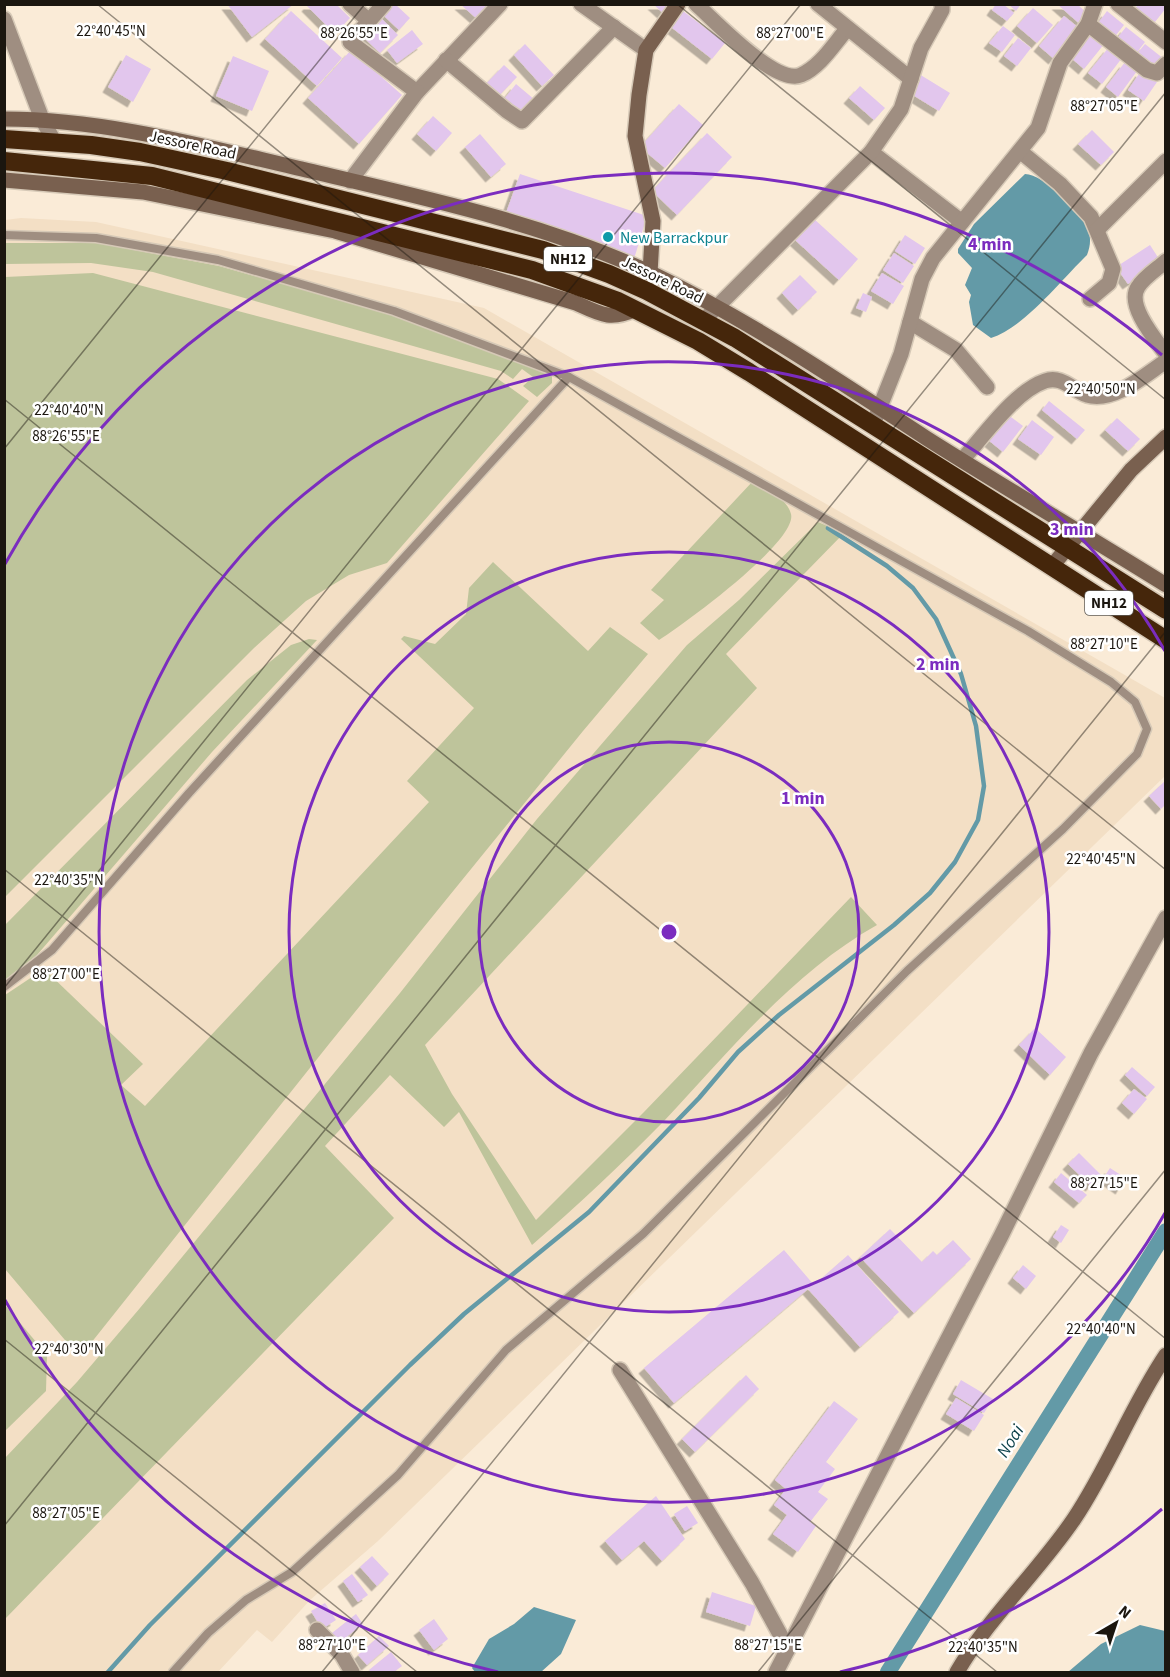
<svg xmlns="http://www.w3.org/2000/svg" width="1170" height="1677" font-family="'Source Sans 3',sans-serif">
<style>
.built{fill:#f3dfc5}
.green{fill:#bec49b}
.water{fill:#639aa7}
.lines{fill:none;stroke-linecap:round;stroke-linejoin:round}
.stream{stroke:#639aa7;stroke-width:4.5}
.canal{stroke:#639aa7;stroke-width:16}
.building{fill:#e2c6ed;filter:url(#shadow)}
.lane-casing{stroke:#d6c9b7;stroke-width:11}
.street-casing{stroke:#d6c9b7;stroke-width:18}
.secondary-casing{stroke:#d6c9b7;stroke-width:18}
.highway-casing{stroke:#d6c9b7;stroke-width:21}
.lane{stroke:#9f8e81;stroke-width:8}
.street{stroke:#9f8e81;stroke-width:15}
.secondary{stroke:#79604f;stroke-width:15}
.highway{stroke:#45260b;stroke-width:18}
.ticks{fill:none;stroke:#1b160f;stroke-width:1.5;stroke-opacity:0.45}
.ring{fill:none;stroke:#7b2cbf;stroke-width:3}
.culture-dot{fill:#0f9aa8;stroke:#fff;stroke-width:2}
.labels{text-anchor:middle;stroke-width:5;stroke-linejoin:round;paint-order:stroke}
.shield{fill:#fff;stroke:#5f5c57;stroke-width:1.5}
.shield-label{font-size:15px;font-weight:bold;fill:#1b160f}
.street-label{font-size:16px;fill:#1b160f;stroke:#fff}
.culture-label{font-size:16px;fill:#0d838f;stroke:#fff;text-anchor:start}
.water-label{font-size:18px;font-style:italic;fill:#0a3f49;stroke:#fff}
.ticks-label{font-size:15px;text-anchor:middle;fill:#1b160f;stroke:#fff;stroke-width:5;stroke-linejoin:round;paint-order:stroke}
.centre{fill:#7b2cbf;stroke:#fff;stroke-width:3}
.ring-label{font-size:18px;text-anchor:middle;font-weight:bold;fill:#7b2cbf;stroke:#fff;stroke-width:5;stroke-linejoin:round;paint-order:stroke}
</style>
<defs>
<filter id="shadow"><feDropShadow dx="-5.5" dy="5.5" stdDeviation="0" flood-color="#0004"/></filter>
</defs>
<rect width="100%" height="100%" fill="#faebd7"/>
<polygon class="built" points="21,218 96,222 484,308 1165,698 1165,776 378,1541 310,1600 272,1642 257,1630 218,1672 5,1672 5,220"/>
<g class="green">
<polygon points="5,243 97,243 219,266 390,314 552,375 552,383 537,397 523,386 533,377 522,369 513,379 501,371 153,272 91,263 5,264"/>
<polygon points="93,273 498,379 529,401 387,563 349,575 306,601 254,648 5,897 5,277"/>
<path d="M753,481C766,489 787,498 791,514C798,541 683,625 659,640L640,623L664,600L651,590Z"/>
<path d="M818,522L844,533L726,654L757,688L425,1045L452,1094L536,1220L644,1112L851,897L877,925C793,972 730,1051 664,1121C622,1164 577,1206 532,1245L459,1112L444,1127L390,1075L325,1146L394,1218L5,1619V1458L77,1382L140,1308L400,993L537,819L687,645L739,600Z"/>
<polygon points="493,562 588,651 610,627 648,654 583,731 329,1044 91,1343 83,1349 70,1346 5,1269 5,995 44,969 143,1064 121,1085 145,1106 429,802 407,781 474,708 401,639 404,636 435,644 466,614 469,588"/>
<polygon points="309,639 317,640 212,752 37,955 5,980 5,925 247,680 291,645"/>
<polygon points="5,1305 47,1355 46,1391 5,1431"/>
</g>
<g class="water">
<path d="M1025,174C1044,174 1083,214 1089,232C1091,240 1090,247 1087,255C1061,280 1025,327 991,338L973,325L969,302L971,295L965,285L972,268L958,253V249L974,224Z"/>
<polygon points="534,1607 576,1620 561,1654 541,1672 475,1672 472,1668 489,1639 514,1624"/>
<polygon points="1140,1625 1165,1631 1165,1672 1068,1672 1101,1644"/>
</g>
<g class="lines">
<polyline class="stream" points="108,1672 150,1625 410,1365 464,1314 589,1212 699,1098 738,1052 779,1015 894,925 930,893 955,862 978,820 984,786 976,726 961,674 936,619 913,588 887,566 828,528"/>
<polyline class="canal" points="888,1672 1166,1231"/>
</g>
<g class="building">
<polygon points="227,4 294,4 252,37"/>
<polygon points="309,4 336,4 350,18 335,34 307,6"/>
<polygon points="391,4 395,4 410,18 399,30 382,14"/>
<polygon points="460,4 488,4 476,18"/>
<polygon points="653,4 670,4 663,13"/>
<polygon points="996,4 1003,4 1014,13 1007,21 992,10"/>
<polygon points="1008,4 1021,4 1016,11"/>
<polygon points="1057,4 1077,4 1089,15 1081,25"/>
<polygon points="1138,4 1166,4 1166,8 1155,22 1135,9"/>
<polygon points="1033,8 1053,25 1037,43 1017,26"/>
<polygon points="291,11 342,58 317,86 265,39"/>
<polygon points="683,11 725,43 712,59 671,27"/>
<polygon points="1107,11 1124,25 1113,39 1096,26"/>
<polygon points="379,16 398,35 380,53 361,35"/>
<polygon points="1064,16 1079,28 1054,59 1039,46"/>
<polygon points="1003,26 1015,35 1002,52 989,43"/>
<polygon points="1126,27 1145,42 1134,56 1115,41"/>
<polygon points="412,30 423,44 397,63 387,50"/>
<polygon points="1090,31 1105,43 1084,69 1070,57"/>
<polygon points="1018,38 1031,48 1017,66 1004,56"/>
<polygon points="525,44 554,75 542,86 514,55"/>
<polygon points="1145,44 1164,59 1155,71 1135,56"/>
<polygon points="1109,47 1122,58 1102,84 1088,73"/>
<polygon points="351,50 402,95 359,144 308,98"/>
<polygon points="126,55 151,69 133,102 108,87"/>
<polygon points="233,56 269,71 252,111 216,96"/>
<polygon points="1125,62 1137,71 1118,97 1106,87"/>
<polygon points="504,65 517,77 496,99 483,87"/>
<polygon points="1141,71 1157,82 1144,101 1128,90"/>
<polygon points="919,74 950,93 939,111 908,92"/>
<polygon points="516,84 535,100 519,119 501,103"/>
<polygon points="860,86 885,108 874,120 849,98"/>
<polygon points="679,104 703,125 665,168 640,147"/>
<polygon points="433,116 452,133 436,151 417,134"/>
<polygon points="1092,130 1114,152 1101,165 1078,144"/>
<polygon points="707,133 732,157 677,215 652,191"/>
<polygon points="480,134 506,164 491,177 465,147"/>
<polygon points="520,174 647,216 634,259 506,213"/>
<polygon points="813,218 858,259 839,280 794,239"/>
<polygon points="905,235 925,248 915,264 895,251"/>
<polygon points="1150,245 1161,262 1128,284 1116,267"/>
<polygon points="894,253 914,266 903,283 883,270"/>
<polygon points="882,273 904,286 893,304 871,291"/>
<polygon points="800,275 817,292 798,310 782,293"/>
<polygon points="863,293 872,297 866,312 856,308"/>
<polygon points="1049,401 1085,430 1077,439 1042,410"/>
<polygon points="1007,414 1023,426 1003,452 987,439"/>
<polygon points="1117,418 1140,439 1128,451 1105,430"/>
<polygon points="1032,420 1054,437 1041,455 1018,439"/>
<polygon points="1166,780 1166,804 1161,809 1149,796"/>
<polygon points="1035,1028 1066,1057 1050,1075 1019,1045"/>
<polygon points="1132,1067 1155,1087 1147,1096 1125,1075"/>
<polygon points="1134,1089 1147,1099 1134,1114 1122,1103"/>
<polygon points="1079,1153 1101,1175 1091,1186 1068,1164"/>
<polygon points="1110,1168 1127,1179 1121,1189 1104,1177"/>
<polygon points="1061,1173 1087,1195 1079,1203 1054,1182"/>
<polygon points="1061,1225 1069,1230 1061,1243 1053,1237"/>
<polygon points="890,1229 922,1262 933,1251 937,1255 953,1240 971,1259 914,1313 860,1257"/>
<polygon points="784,1250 814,1285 848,1255 899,1312 860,1347 808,1289 674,1403 644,1368"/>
<polygon points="1023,1265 1036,1276 1026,1289 1013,1278"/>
<polygon points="746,1375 759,1389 695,1452 682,1439"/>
<polygon points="961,1380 993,1399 984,1413 953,1394"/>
<polygon points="956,1398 984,1415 974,1431 946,1414"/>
<polygon points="834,1401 858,1419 826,1462 835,1469 818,1492 828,1499 810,1522 816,1526 798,1552 773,1534 787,1515 774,1505 786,1489 775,1480"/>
<polygon points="656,1496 685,1539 662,1561 644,1541 622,1560 605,1541"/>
<polygon points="687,1506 698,1523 685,1531 674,1514"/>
<polygon points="372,1556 389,1574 377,1586 360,1567"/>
<polygon points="352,1574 368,1595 358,1602 343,1581"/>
<polygon points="712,1592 756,1606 750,1626 706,1612"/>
<polygon points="325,1603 336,1620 322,1629 311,1611"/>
<polygon points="356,1614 363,1624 340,1642 332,1633"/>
<polygon points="434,1619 448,1639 434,1650 419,1630"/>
<polygon points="379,1636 389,1646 367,1665 358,1655"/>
<polygon points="391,1652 402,1666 394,1672 371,1672 369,1670"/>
</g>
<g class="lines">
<g class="lane-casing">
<g id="lane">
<polyline points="4,235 96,238 218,260 394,311 569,377 1028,631 1111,682 1135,702 1147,729 1137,754 1063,829 907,971 643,1234 506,1350 398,1475 292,1572 246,1600 208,1633 173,1672"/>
<polyline points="4,987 52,950 189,793 569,377"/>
</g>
</g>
<g class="street-casing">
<g id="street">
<polyline points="350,4 369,21 350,42 417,92 500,4"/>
<polyline points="581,4 646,50"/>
<path d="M696,4C715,21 776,86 801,75C820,67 834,44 847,29"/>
<polyline points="818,4 911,79"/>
<polyline points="1118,4 1166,42"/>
<polyline points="4,19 42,119 55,143"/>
<polyline points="369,21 384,4"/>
<polyline points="1088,24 1147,70 1157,73 1166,64"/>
<polyline points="446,60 507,111 522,121 614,27"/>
<polyline points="871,152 962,222"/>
<polyline points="1021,152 1060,184 1091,217 1113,269 1109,283 1090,299"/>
<polyline points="350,181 417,92"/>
<polyline points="1097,230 1166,161"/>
<path d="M1166,261C1157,269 1144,277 1138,287C1126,305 1155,339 1166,354"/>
<polyline points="704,320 871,152 901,109 921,48 942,10 942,4"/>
<polyline points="910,322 956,350 987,387"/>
<polyline points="876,417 901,354 922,279 933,258 1038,128 1060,63 1088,24 1095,4"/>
<path d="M962,460C983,437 1015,391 1045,381C1062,375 1072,390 1087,395C1114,403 1145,375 1166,361"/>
<polyline points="620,1370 752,1583 788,1649"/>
<polyline points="317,1630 342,1655 352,1672"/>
<polyline points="776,1672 1001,1236 1091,1053 1166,918"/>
</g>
</g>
<g class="secondary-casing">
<g id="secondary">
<path d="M4,119C102,119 199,145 293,167C415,196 539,221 653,274C749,320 837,380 926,438C1005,488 1086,535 1166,585"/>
<path d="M4,180L143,192L335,231L576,303C600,314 610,321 636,309"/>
<polyline points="650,273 653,221 635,136 639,95 646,50 678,4"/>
<polyline points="1053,565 1131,470 1166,437"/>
<path d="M957,1672C989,1617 1038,1572 1074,1519C1109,1467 1131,1407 1166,1355"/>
</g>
</g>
<g class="highway-casing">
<g id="highway">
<polyline points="4,139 91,145 140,152 227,171 543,250 609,274 647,291 735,338 1166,610"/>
<polyline points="4,161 152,176 532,270 618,301 698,341 749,372 1166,640"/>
</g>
</g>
<use href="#lane" class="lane"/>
<use href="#street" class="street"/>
<use href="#secondary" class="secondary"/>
<use href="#highway" class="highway"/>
</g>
<path class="ticks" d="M97,4L1166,870M677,4L1166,400M4,399L1166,1339M4,449L365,4M4,869L997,1672M4,988L801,4M4,1339L417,1672M4,1526L1166,92M322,1672L1166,631M758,1672L1166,1169"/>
<g class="ring">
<circle cx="669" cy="932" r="190"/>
<circle cx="669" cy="932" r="380"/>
<path d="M1165 1213A570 570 0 1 1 1165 651"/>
<path d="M1162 1509A759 759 0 0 1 840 1672M498 1672A759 759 0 0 1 5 1300M5 564A759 759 0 0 1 1162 355"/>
</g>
<circle class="culture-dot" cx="608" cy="237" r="6"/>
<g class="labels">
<g class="shield">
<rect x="544" y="247" width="48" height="24" rx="4.5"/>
<rect x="1085" y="591" width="48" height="24" rx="4.5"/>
</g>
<g class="shield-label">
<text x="568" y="264">NH12</text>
<text x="1109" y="608">NH12</text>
</g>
<g class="street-label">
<text transform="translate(193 144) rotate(12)" y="6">Jessore Road</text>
<text transform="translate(663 279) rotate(26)" y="6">Jessore Road</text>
</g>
<g class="culture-label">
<text x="620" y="243">New Barrackpur</text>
</g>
<g class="water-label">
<text transform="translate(1010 1441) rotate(-58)" y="6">Noai</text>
</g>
</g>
<g class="ticks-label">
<text x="111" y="36">22°40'45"N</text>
<text x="354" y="38">88°26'55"E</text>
<text x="790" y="38">88°27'00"E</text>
<text x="1104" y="111">88°27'05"E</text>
<text x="1101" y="394">22°40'50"N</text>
<text x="69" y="415">22°40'40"N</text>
<text x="66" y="441">88°26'55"E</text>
<text x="1104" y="649">88°27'10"E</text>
<text x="1101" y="864">22°40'45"N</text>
<text x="69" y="885">22°40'35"N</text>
<text x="66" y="979">88°27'00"E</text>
<text x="1104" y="1188">88°27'15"E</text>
<text x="1101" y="1334">22°40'40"N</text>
<text x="69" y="1354">22°40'30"N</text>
<text x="66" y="1518">88°27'05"E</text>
<text x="332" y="1650">88°27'10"E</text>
<text x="768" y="1650">88°27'15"E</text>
<text x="983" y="1652">22°40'35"N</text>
</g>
<circle cx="669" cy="932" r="9" class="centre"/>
<g class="ring-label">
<text x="990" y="250">4 min</text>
<text x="1072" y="535">3 min</text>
<text x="938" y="670">2 min</text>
<text x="803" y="804">1 min</text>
</g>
<rect width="1170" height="1677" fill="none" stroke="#1b160f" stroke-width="12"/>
<g transform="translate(1116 1623) rotate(39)" stroke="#ffffff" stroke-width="4.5" paint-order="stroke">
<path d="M0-4.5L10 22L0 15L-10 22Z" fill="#1b160f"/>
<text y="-9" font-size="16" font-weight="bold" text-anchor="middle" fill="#1b160f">N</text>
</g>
</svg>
